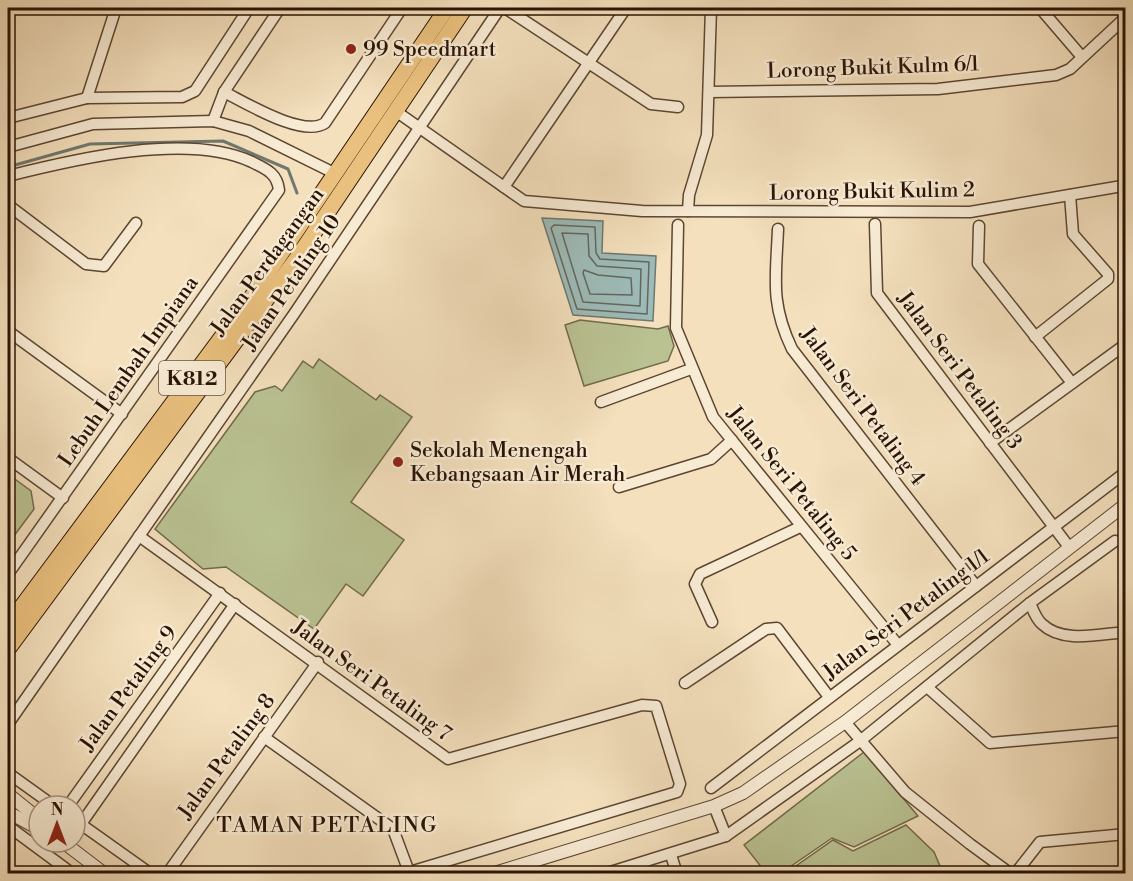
<svg xmlns="http://www.w3.org/2000/svg" width="1133" height="881" font-family="'Libre Bodoni',serif">
<style>
.green{fill:#bac292;stroke:#726a4b;stroke-width:1.5}
.water{fill:#9dbbb8;stroke:#6f7870;stroke-width:1.5}
.lines{fill:none;stroke-linecap:round;stroke-linejoin:round}
.shore{stroke:#63675e;stroke-width:1.5}
.stream{stroke:#6f7870;stroke-width:3}
.minor-casing{stroke:#5c4632;stroke-width:13}
.tertiary-casing{stroke:#5c4632;stroke-width:14}
.primary-casing{stroke:#291304;stroke-width:17}
.minor{stroke:#f8ebd4;stroke-width:10}
.tertiary{stroke:#f8ebd4;stroke-width:12}
.primary{stroke:#eac07e;stroke-width:15}
.poi-dot{fill:#8f2418;stroke:#f8ebd4;stroke-width:2}
.labels{text-anchor:middle;stroke-width:5;stroke-linejoin:round;paint-order:stroke}
.shield{fill:#f8ebd4;stroke:#675442;stroke-width:1.5}
.shield-label{font-size:20px;font-weight:bold;fill:#291304}
.poi-label{font-size:21px;fill:#291304;stroke:#f8ebd4;text-anchor:start}
.street-label{font-size:21px;fill:#291304;stroke:#f8ebd4}
.neighbourhood-label{font-size:22px;letter-spacing:1.5px;fill:#291304;stroke:#f8ebd4}
</style>
<rect width="100%" height="100%" fill="#f4e0bd"/>
<filter id="stains"><feTurbulence type="fractalNoise" baseFrequency=".00333" numOctaves="4"/><feColorMatrix values="0 0 0 0 .2 0 0 0 0 .09 0 0 0 0 .02 0 0 0 .5 -.17"/></filter>
<radialGradient id="worn" r=".72"><stop offset=".6" stop-color="#630" stop-opacity="0"/><stop offset="1" stop-color="#630" stop-opacity=".3"/></radialGradient>
<g class="green">
<polygon points="580,320 658,329 668,326 674,346 668,361 584,386 565,325"/>
<polygon points="319,359 376,400 380,395 412,417 351,502 404,540 363,596 346,584 314,629 226,567 203,569 155,529 255,392 275,386 282,391 303,361 313,368"/>
<polygon points="8,474 31,491 34,509 8,544"/>
<polygon points="864,752 918,816 854,847 832,838 781,873 766,873 744,845"/>
<polygon points="906,825 934,852 943,873 786,873 833,840 853,851"/>
</g>
<polygon class="water" points="542,218 603,221 602,253 656,256 653,321 573,315"/>
<g class="lines">
<g class="shore">
<polygon points="554,225 595,227 596,253 600,259 649,262 647,314 577,309 551,228"/>
<polygon points="562,233 588,234 589,256 597,266 641,269 640,306 583,302"/>
<polygon points="584,270 598,275 631,278 632,295 590,294 583,273"/>
</g>
<polyline class="stream" points="8,167 90,144 223,141 288,169 297,193"/>
<g class="minor-casing">
<g id="minor">
<polyline points="505,8 651,104 678,107"/>
<polyline points="1040,8 1082,57"/>
<path d="M224,92C246,103 303,138 325,123L402,8"/>
<polyline points="709,92 938,89 1056,75 1070,69 1126,17"/>
<polyline points="87,98 116,8"/>
<polyline points="397,112 524,201 642,211 970,212 1122,186 1126,183"/>
<polyline points="8,118 87,98 182,97 195,91 249,8"/>
<polyline points="213,121 224,92 280,8"/>
<polyline points="8,147 93,124 213,121 249,131 334,173"/>
<path d="M8,176C75,159 188,132 252,162C266,169 277,173 279,190L8,574"/>
<polyline points="504,187 626,8"/>
<polyline points="8,205 86,264 104,266 136,223"/>
<polyline points="688,211 689,195 707,135 711,8"/>
<polyline points="875,224 877,293 1069,547"/>
<polyline points="678,225 676,328 713,417 898,645"/>
<polyline points="979,226 978,264 1072,383"/>
<path d="M778,229C776,278 770,303 792,349L976,586"/>
<polyline points="8,331 122,414"/>
<polyline points="1035,337 1108,279 1108,274 1073,234 1070,195"/>
<polyline points="601,402 691,369"/>
<polyline points="990,443 1126,344"/>
<polyline points="8,458 63,498"/>
<polyline points="619,487 711,459 732,440"/>
<polyline points="139,536 448,759 642,705 656,706 680,784 677,792 403,874"/>
<path d="M1030,603C1033,610 1036,619 1042,624C1063,644 1099,634 1126,632"/>
<polyline points="712,622 695,584 700,574 800,527"/>
<polyline points="685,683 766,629 777,628 829,697"/>
<polyline points="927,687 990,743 1126,731"/>
<polyline points="845,722 905,792 970,844 1011,874"/>
<polyline points="8,724 294,314 500,8"/>
<polyline points="264,737 393,829 409,872"/>
<polyline points="8,773 54,806"/>
<polyline points="711,788 1126,472"/>
<polyline points="68,806 220,593"/>
<polyline points="714,806 726,836"/>
<polyline points="75,820 151,874"/>
<polyline points="81,824 235,604"/>
<polyline points="8,826 73,874"/>
<polyline points="671,855 677,874"/>
<polyline points="167,874 318,662"/>
<polyline points="604,874 726,836 860,741 1030,603 1115,541"/>
<polyline points="1015,874 1040,842 1126,834"/>
</g>
</g>
<g class="tertiary-casing">
<g id="tertiary">
<polyline points="8,794 39,819"/>
<polyline points="8,812 39,829"/>
<polyline points="63,842 105,874"/>
<polyline points="491,874 714,806 743,793 845,722 1126,504"/>
</g>
</g>
<g class="primary-casing">
<g id="primary">
<polyline points="8,625 253,295 447,8"/>
<polyline points="8,649 297,258 465,8"/>
</g>
</g>
<use href="#minor" class="minor"/>
<use href="#tertiary" class="tertiary"/>
<use href="#primary" class="primary"/>
</g>
<g class="poi-dot">
<circle cx="351" cy="49" r="6"/>
<circle cx="398" cy="462" r="6"/>
</g>
<g class="labels">
<rect class="shield" x="159" y="361" width="66" height="34" rx="4.5"/>
<g class="shield-label">
<text x="192" y="385">K812</text>
</g>
<g class="poi-label">
<text x="363" y="56">99 Speedmart</text>
<text x="410" y="457">Sekolah Menengah<tspan x="410" dy="24">Kebangsaan Air Merah</tspan></text>
</g>
<g class="street-label">
<text transform="translate(873 67) rotate(-2)" y="7">Lorong Bukit Kulm 6/1</text>
<text transform="translate(872 191) rotate(-1)" y="7">Lorong Bukit Kulim 2</text>
<text transform="translate(267 261) rotate(-54)" y="7">Jalan Perdagangan</text>
<text transform="translate(291 282) rotate(-56)" y="7">Jalan Petaling 10</text>
<text transform="translate(960 370) rotate(53)" y="7">Jalan Seri Petaling 3</text>
<text transform="translate(128 371) rotate(-55)" y="7">Lebuh Lembah Impiana</text>
<text transform="translate(863 406) rotate(53)" y="7">Jalan Seri Petaling 4</text>
<text transform="translate(792 483) rotate(51)" y="7">Jalan Seri Petaling 5</text>
<text transform="translate(906 614) rotate(-37)" y="7">Jalan Seri Petaling 1/1</text>
<text transform="translate(372 680) rotate(36)" y="7">Jalan Seri Petaling 7</text>
<text transform="translate(128 688) rotate(-54)" y="7">Jalan Petaling 9</text>
<text transform="translate(226 756) rotate(-54)" y="7">Jalan Petaling 8</text>
</g>
<g class="neighbourhood-label">
<text x="327" y="832">TAMAN PETALING</text>
</g>
</g>
<rect width="1133" height="881" fill="none" stroke="#f4e0bd" stroke-width="30"/>
<rect x="9" y="9" width="1115" height="863" fill="none" stroke="#291304" stroke-width="3"/>
<rect x="15" y="15" width="1103" height="851" fill="none" stroke="#291304" stroke-width="1.5"/>
<g transform="translate(57 824)"><circle r="28" fill="#f8ebd4" stroke="#a59581" stroke-width="1.5"/>
<path d="M0-4.5L10 22L0 15L-10 22Z" fill="#8f2418"/>
<text y="-9" font-size="16" font-weight="bold" text-anchor="middle" fill="#291304">N</text>
</g>
<rect width="100%" height="100%" filter="url(#stains)"/>
<rect width="100%" height="100%" fill="url(#worn)"/>
</svg>
